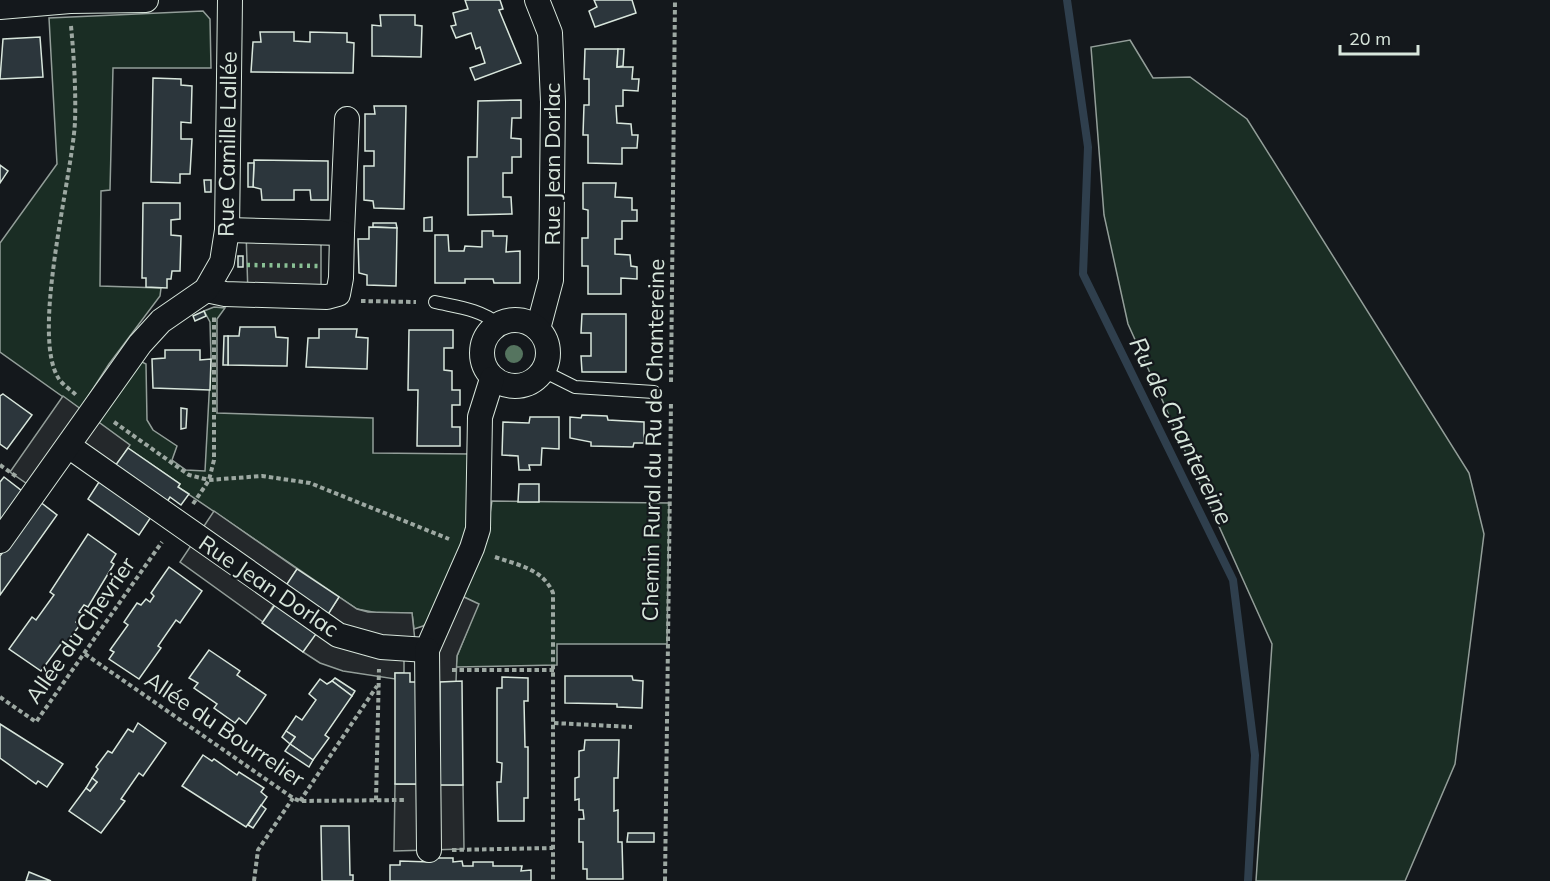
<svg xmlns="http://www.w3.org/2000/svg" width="1550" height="881" font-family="Mulish,sans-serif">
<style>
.green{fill:#1a2d24;stroke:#939e99;stroke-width:1.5}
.parking{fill:#24282b;stroke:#939e99;stroke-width:1.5}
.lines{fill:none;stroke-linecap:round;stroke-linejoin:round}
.stream{stroke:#2f3f4d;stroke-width:8}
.building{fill:#2c363c;stroke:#d8e6dc;stroke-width:1.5}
.service-casing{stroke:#d8e6dc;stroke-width:14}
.minor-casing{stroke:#d8e6dc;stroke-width:26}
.path{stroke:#9da8a2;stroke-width:4;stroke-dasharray:4.5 3;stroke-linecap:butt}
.service{stroke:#14181c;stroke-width:12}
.minor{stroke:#14181c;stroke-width:24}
.hedge{stroke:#8ac095;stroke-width:4.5;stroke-dasharray:3 4.5;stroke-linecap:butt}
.tree{fill:#55745f}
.labels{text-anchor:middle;stroke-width:4.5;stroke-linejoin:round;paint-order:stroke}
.street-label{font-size:22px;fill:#d8e6dc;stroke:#14181c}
.water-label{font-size:24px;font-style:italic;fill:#d8e6dc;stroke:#14181c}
</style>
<rect width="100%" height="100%" fill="#14181c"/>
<g class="green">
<polygon points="203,11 210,19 211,68 113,68 110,190 101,191 100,286 161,288 160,296 109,364 80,409 0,352 0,243 57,164 49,18"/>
<polygon points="1130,40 1153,78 1190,77 1247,119 1469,473 1484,534 1455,764 1405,881 1256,881 1272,644 1128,324 1104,215 1091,47"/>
<polygon points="214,307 225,308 217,319 217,413 373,418 373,453 471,454 470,513 463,544 429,621 423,626 414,629 412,613 383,614 357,609 178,487 180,484 128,448 129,445 97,423 140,361 146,364 147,420 153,430 177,446 172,460 186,470 205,471 211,359 210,322 204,311"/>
<polygon points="492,501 669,503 667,644 557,644 557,665 456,667 457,656 478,604 462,596 488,526"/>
</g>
<g class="parking">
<polygon points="246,231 321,233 321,297 248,295"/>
<polygon points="63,396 130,445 110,475 70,447 36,490 10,472"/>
<polygon points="214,511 297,569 263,622 180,562"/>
<polygon points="453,592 479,604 457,656 456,682 427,682"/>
<polygon points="339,597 357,609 368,612 412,613 416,650 404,649 404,673 395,673 395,679 343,671 320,663 303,652"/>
<polygon points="395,784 463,785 464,849 394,851"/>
</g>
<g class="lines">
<polyline class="stream" points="1067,0 1088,147 1083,274 1233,580 1255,755 1248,881"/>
</g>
<g class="building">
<polygon points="465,0 500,0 503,9 499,10 521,63 475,80 470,68 485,63 480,47 476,49 471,33 456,38 451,26 456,25 453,13 468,9"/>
<polygon points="594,0 632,0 636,13 595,27 589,11 597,7"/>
<polygon points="380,15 415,15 415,25 422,26 421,57 372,56 372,25 381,26"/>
<polygon points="260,32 294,32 294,41 310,42 310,32 347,33 347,42 354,43 353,73 251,72 253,42 261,42"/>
<polygon points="40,37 43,77 0,79 3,39"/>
<polygon points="585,49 618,49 617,67 633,67 632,79 639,79 638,91 623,90 623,106 616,106 617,123 631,124 632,135 638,135 637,148 622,148 622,164 588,163 588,135 583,135 584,105 589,105 589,79 584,79"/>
<polygon points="618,49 624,49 623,66 617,67"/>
<polygon points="153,78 181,79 181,85 192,86 191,123 181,122 181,139 192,139 190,174 180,174 180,183 151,182"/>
<polygon points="521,100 521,118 512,118 511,138 521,139 521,157 512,157 512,173 503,173 503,197 511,197 512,214 468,215 468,157 477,157 478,101"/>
<polygon points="374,106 406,106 404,209 374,208 373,201 364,200 364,166 374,166 374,151 365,151 365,114 375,114"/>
<polygon points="254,160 328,161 328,200 311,200 310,190 294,190 294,200 262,200 261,189 253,187"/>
<polygon points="248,163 254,163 253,187 248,187"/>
<polygon points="0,165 8,171 0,183"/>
<polygon points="204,180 211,180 211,192 205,192"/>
<polygon points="583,183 616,183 615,197 632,198 632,210 637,210 637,221 622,221 622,239 615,239 615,254 630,255 631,266 637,267 637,279 621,278 621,294 588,294 588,266 582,266 582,238 588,238 588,210 583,209"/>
<polygon points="143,203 180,203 180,219 171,220 171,235 181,236 180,271 172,271 171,279 167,279 167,288 146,287 146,278 142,278"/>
<polygon points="432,217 432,231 424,231 424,218"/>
<polygon points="373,223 396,223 397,228 373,227"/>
<polygon points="369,227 397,228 396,286 367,285 367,275 359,273 358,239 369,239"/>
<polygon points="482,231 493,231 493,236 507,236 506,252 520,251 520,283 494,283 493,279 465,279 465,283 435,283 435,235 448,235 449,251 464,251 465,246 482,247"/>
<rect x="238" y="256" width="5" height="11"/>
<polygon points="204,311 206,316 195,321 193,316"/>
<polygon points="582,314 626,314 626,372 582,372 581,356 591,356 591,333 581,333"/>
<polygon points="240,327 275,327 276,337 288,338 287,366 228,365 228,336 239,336"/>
<polygon points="319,329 357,329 356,337 368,338 367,369 306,367 308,338 319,338"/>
<polygon points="409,330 453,330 453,348 444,348 444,370 452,371 452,390 460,390 460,405 452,405 452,427 460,427 460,446 417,446 418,390 408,390"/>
<polygon points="224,336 228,336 228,365 223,365"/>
<polygon points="165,350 200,350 200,360 211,359 210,390 153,388 152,359 165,358"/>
<polygon points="3,394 32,415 7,449 0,444 0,396"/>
<polygon points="181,408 187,409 186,428 181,429"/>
<polygon points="582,415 607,416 608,420 644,422 644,443 634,443 633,447 591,446 591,442 570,438 570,417 581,418"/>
<polygon points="530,417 559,417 559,449 542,448 541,465 529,465 530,470 519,470 518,456 502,455 503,422 529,423"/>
<polygon points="128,448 180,484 178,487 189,494 181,505 170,497 167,502 115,466"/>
<polygon points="4,477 22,491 0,522 0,482"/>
<polygon points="99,482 151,517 139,535 88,499"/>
<polygon points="519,484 539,484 539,502 518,502"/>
<polygon points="39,501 57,515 0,595 0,556"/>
<polygon points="88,534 116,554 111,562 114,564 88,607 84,605 79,612 82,614 76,622 80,625 67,642 64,640 41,671 9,649 32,617 36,620 54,595 50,592"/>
<polygon points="169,567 202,591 180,623 176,620 158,646 161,648 139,679 109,659 114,652 110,650 128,625 124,622 137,603 141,605 146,599 150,602 154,596 151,593"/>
<polygon points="297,569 339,597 327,616 285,587"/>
<polygon points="275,605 316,634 303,652 262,623"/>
<polygon points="209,650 240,671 237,675 266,695 246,724 239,718 235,723 214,708 217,704 194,688 198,683 189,678"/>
<polygon points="395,673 410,673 410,682 418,682 418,784 395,784"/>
<polygon points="565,676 632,676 633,680 643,681 642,708 617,707 617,704 565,703"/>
<polygon points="502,677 528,678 528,701 524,701 525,747 528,747 528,798 524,798 524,821 498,821 497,782 501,782 502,763 497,762 497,688 502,688"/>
<polygon points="335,678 355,691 352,696 332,681"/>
<polygon points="320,679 327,684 332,681 352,696 325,735 329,738 313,760 290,744 295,737 286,731 296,716 302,720 316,700 309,694"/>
<polygon points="462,681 463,785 440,785 440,682"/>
<polygon points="138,723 166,743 143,776 139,773 121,799 125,801 101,833 69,811 86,788 90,791 97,782 92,778 98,769 96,767 108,751 112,753 128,729 133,732"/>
<polygon points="0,724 63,764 47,787 38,781 36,784 0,758"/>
<polygon points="286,731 295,737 290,744 282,737"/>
<polygon points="585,740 619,740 618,778 614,778 614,811 618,810 618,842 622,842 623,879 587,879 587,869 583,869 583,842 579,842 579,819 584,819 583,810 579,810 579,799 575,800 575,778 579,777 579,751 584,750"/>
<polygon points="290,744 313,760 309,767 285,751"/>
<polygon points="203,755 212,761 214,759 237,775 239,772 264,788 261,792 267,797 246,827 182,786"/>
<polygon points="92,778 97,782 90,791 86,788"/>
<polygon points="261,805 266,809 253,828 248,825"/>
<polygon points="321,826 349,826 350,875 353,875 353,881 322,881"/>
<polygon points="628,833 654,833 654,842 627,842"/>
<polygon points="430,858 453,858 453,862 462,861 463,866 473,866 473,862 493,862 493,866 522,866 521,871 531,870 531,881 390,881 390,865 400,865 400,861 430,862"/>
<polygon points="29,872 51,881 26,881"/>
</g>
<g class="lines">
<g class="service-casing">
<g id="service">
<path d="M435,302C457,307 480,309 498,324"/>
<polyline points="543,371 575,387 654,392"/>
</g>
</g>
<g class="minor-casing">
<g id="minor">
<polyline points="537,0 550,33 553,102 551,280 538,329"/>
<polyline points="0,7 70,1 146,0"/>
<polyline points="342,233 347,119"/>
<polyline points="206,290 225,294 327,297 338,294 341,278 342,233 227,230"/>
<circle cx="515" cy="353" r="33"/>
<polyline points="70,447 338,635 381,647 427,650 472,548 478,529 480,417 492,379"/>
<polyline points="0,541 140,344 161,321 206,290 222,262 227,230 230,0"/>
<polyline points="427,650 429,850"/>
</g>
</g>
<g class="path">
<path d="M71,26C74,58 76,90 75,122C72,178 30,336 59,379C63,385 71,390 76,395"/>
<polyline points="361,301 416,302"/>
<polyline points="671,382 675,0"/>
<polyline points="114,422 189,475 209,480 262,476 310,483 449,539"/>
<polyline points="0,465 17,477"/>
<polyline points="193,504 209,480 214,460 214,316"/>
<path d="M495,557C518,565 543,569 553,593V881"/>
<polyline points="85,654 293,798 300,801 404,800"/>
<polyline points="452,670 554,670"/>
<polyline points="0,697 36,722 162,542"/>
<polyline points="554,723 632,727"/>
<polyline points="376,800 379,669"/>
<polyline points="300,801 377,686"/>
<polyline points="452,850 553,848"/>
<polyline points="254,881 258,850 293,798"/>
<polyline points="665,881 671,402"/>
</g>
<use href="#service" class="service"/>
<use href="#minor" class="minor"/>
<polyline class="hedge" points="247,265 321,266"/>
</g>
<circle class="tree" cx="514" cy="354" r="9"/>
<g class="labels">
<g class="street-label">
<text transform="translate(227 144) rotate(-89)" y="8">Rue Camille Lallée</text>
<text transform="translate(552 164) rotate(-90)" y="8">Rue Jean Dorlac</text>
<text transform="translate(653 440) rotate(-89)" y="8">Chemin Rural du Ru de Chantereine</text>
<text transform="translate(269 586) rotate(34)" y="8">Rue Jean Dorlac</text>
<text transform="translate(80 630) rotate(-55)" y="8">Allée du Chevrier</text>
<text transform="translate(225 729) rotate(34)" y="8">Allée du Bourrelier</text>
</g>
<g class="water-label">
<text transform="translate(1181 431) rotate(64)" y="8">Ru de Chantereine</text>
</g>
</g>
<path d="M1340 45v9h78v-9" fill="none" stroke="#d8e6dc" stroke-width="3"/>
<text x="1349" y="45" font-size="18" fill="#d8e6dc" stroke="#14181c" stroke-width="4.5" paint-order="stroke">20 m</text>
</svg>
